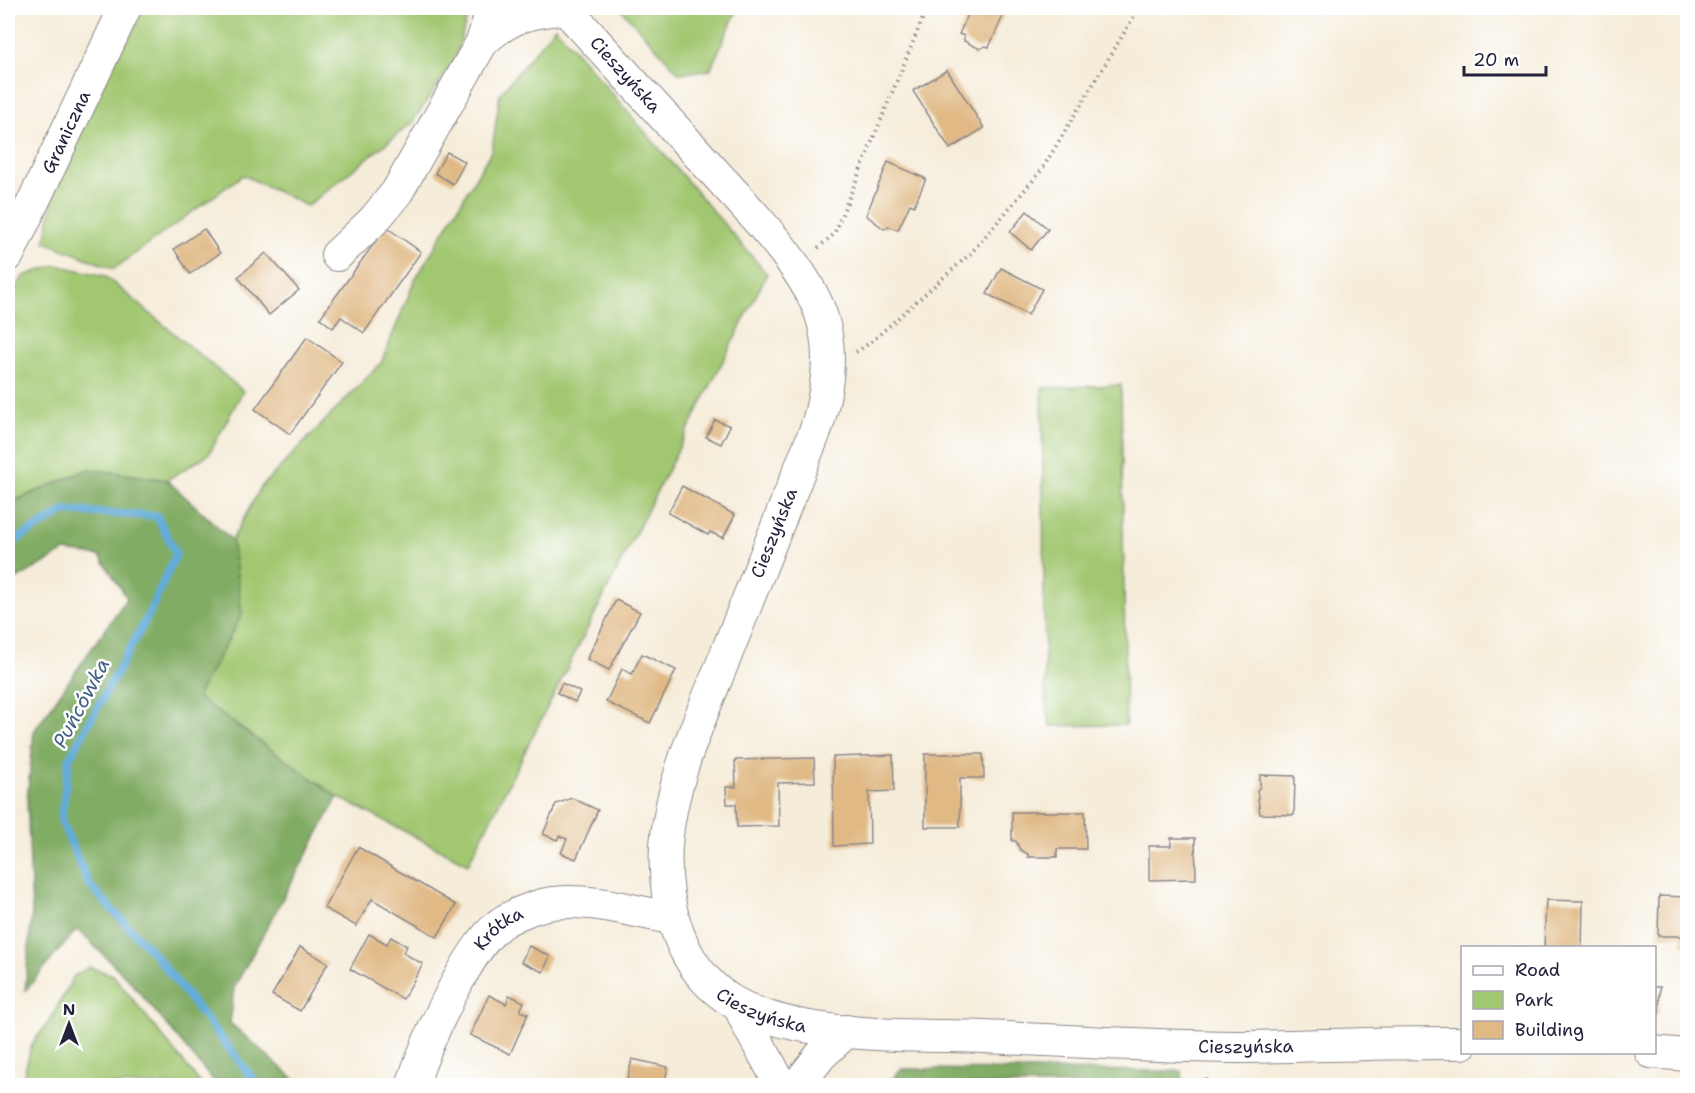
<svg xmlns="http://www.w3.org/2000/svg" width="1695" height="1093" font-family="'Shantell Sans',sans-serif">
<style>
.green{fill:#a2c771;stroke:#627456;stroke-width:1.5}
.forest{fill:#81ac63;stroke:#52674f;stroke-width:1.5}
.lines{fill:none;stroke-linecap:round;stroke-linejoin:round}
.stream{stroke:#62acda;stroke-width:8}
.building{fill:#e0b985}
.minor-casing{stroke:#8c878a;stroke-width:34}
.path{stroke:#8c878a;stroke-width:4;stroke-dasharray:1.5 4.5;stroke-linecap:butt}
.minor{stroke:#fff;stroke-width:32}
.labels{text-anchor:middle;stroke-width:5;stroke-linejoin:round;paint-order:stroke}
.street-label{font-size:18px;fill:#22223b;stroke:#fff}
.water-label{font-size:20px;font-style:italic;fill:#3f6083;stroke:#fff}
</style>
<rect width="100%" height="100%" fill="#fff"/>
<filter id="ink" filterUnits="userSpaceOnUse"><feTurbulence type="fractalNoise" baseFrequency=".0167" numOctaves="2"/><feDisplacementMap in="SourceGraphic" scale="12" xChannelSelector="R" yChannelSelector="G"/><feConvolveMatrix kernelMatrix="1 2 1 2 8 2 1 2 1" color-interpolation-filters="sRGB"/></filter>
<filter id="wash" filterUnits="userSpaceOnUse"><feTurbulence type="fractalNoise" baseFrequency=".008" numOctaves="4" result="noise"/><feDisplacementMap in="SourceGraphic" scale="24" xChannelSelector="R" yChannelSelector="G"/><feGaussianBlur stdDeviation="1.35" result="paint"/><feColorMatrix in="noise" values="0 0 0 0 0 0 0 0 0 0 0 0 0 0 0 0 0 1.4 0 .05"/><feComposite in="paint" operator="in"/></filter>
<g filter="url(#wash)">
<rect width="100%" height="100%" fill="#f5ecd9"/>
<g class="green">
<polygon points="137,8 467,8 468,14 455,60 412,123 307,206 243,175 114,269 45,242 60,162"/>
<polygon points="620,8 738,8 710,70 679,73"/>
<polygon points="555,27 767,274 468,864 338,797 197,697 242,614 232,540 261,487 381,363 414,282 492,150 500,94"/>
<polygon points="56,265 105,276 243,391 209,454 167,480 89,469 19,499 8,508 8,298 24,276"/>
<polygon points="1121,385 1126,725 1050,726 1045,695 1042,388"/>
<polygon points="89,967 113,975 202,1085 21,1085 32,1044 50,1020 74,976"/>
</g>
<g class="forest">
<polygon points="89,469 167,480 232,540 242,614 197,697 338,797 234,988 230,1023 301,1085 217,1085 128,979 77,929 25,991 32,911 27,799 34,731 127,598 100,556 65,551 8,584 8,508 19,499"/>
<polygon points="901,1069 1182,1071 1183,1085 887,1085"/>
</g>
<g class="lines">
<polyline class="stream" points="8,545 65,511 157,516 176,554 149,614 69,759 61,820 89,885 155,955 259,1086"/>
</g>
<g id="blocks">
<g class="building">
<polygon points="971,8 990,8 1004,14 989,47 985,46 980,49 964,41 964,36 959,34"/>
<polygon points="947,70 984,128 950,149 913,91"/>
<polygon points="447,152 465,162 453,184 435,173"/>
<polygon points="888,162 926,179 914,206 910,204 898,230 888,226 884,229 866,215"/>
<polygon points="1027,211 1048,229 1031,250 1010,232"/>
<polygon points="386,227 421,252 364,333 341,317 333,328 320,318"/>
<polygon points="204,229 220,253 190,274 174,249"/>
<polygon points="266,253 299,290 269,315 238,277"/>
<polygon points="1001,268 1042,289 1028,315 987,294"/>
<polygon points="307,337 342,362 290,434 255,409"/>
<polygon points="715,420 730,426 721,444 706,437"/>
<polygon points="682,486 735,515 723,538 710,532 708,535 668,513"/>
<polygon points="616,600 640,612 609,670 587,659"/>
<polygon points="642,654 676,670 650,723 606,702 622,669 632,674"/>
<polygon points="562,683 580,692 575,702 557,693"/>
<polygon points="925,754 983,754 984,778 960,778 960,827 925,827"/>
<polygon points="893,755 894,791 869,792 870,844 834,846 833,757"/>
<polygon points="814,758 815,782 778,783 779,826 737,827 736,804 727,804 726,787 736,787 735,760"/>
<polygon points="1260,775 1295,776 1294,815 1260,814 1257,790 1260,787"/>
<polygon points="572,798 598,810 576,859 561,853 567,839 559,836 557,840 543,834 556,804"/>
<polygon points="1012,812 1085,812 1086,849 1057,849 1057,857 1028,857 1028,854 1020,850 1016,841 1012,841"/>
<polygon points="1171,838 1195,838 1196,879 1149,880 1149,846 1171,846"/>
<polygon points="358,847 456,905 437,937 372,899 356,926 324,908"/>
<polygon points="1659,896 1688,897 1688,945 1682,945 1682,936 1658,936"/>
<polygon points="1546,900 1583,901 1582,948 1544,948"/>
<polygon points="369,934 387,944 391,937 407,946 403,953 423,964 403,999 350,969"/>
<polygon points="529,946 550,956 543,972 521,962"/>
<polygon points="300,947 328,963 300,1011 272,995"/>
<polygon points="1654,987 1660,987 1659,1014 1654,1014"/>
<polygon points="489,995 506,1004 509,995 524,1002 520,1011 528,1014 510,1054 470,1035"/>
<polygon points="632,1059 668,1067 664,1086 626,1086"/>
</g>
</g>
</g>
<g filter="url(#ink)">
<use href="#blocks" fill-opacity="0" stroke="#8c878a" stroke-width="1.5"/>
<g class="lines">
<g class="minor-casing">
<g id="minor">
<path id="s1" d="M565,8C612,60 659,112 707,164C743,204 809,269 823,321C833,357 827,394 816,429C785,505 755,581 725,657C701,717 671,779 666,845C663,898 676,958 720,993C781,1041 910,1034 985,1037C1072,1041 1158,1047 1244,1047C1317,1046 1390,1042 1462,1043"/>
<path d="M482,42C510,16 529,12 566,8"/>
<path id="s2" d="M8,255L125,8"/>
<polyline points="337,255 374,220 397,192 482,42 493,8"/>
<path d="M740,1006C749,1034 769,1057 780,1086"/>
<polyline points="1651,1052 1688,1055"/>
<path id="s3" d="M412,1086C425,1046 470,939 506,920C518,913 540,904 554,903C592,898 634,912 672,918"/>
<polyline points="797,1086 821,1055 847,1031"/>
</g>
</g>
<g class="path">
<polyline points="818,248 834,234 927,8"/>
<polyline points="856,352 871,342 971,253 1041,171 1139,8"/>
<polyline points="1206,1086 1208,1074"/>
</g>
<use href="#minor" class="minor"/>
</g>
</g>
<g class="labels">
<g class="street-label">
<text dy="6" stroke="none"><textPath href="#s1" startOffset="90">Cieszyńska</textPath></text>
<text dy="6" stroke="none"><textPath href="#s2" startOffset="136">Graniczna</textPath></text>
<text transform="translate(774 533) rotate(-68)" y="6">Cieszyńska</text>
<text dy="6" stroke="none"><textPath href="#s3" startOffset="182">Krótka</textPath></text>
<text dy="6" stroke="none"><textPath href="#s1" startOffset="1170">Cieszyńska</textPath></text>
<text dy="6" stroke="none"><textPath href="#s1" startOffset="1658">Cieszyńska</textPath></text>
</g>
<g class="water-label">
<text transform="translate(81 703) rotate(-62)" y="7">Puńcówka</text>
</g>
</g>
<rect width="1695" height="1093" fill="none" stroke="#fff" stroke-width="30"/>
<rect x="1461" y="946" width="195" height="108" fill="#ffffff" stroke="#a7a7b1" stroke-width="1.5"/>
<rect x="1473" y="966" width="30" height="9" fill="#ffffff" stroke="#a7a7b1" stroke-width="1.5"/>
<text x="1515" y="976" font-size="18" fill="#22223b">Road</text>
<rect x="1473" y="991" width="30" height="18" fill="#a2c771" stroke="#a7a7b1" stroke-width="1.5"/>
<text x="1515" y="1006" font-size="18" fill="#22223b">Park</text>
<rect x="1473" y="1021" width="30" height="18" fill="#e0b985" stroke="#a7a7b1" stroke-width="1.5"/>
<text x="1515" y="1036" font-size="18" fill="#22223b">Building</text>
<g transform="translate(69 1024)" stroke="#ffffff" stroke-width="4.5" paint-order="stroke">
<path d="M0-4.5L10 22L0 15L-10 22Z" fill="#22223b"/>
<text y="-9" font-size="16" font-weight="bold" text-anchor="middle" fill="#22223b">N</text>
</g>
<path d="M1464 66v9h82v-9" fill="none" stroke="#22223b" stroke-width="3"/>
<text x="1473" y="66" font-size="18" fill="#22223b" stroke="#ffffff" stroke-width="4.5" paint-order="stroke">20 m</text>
</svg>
